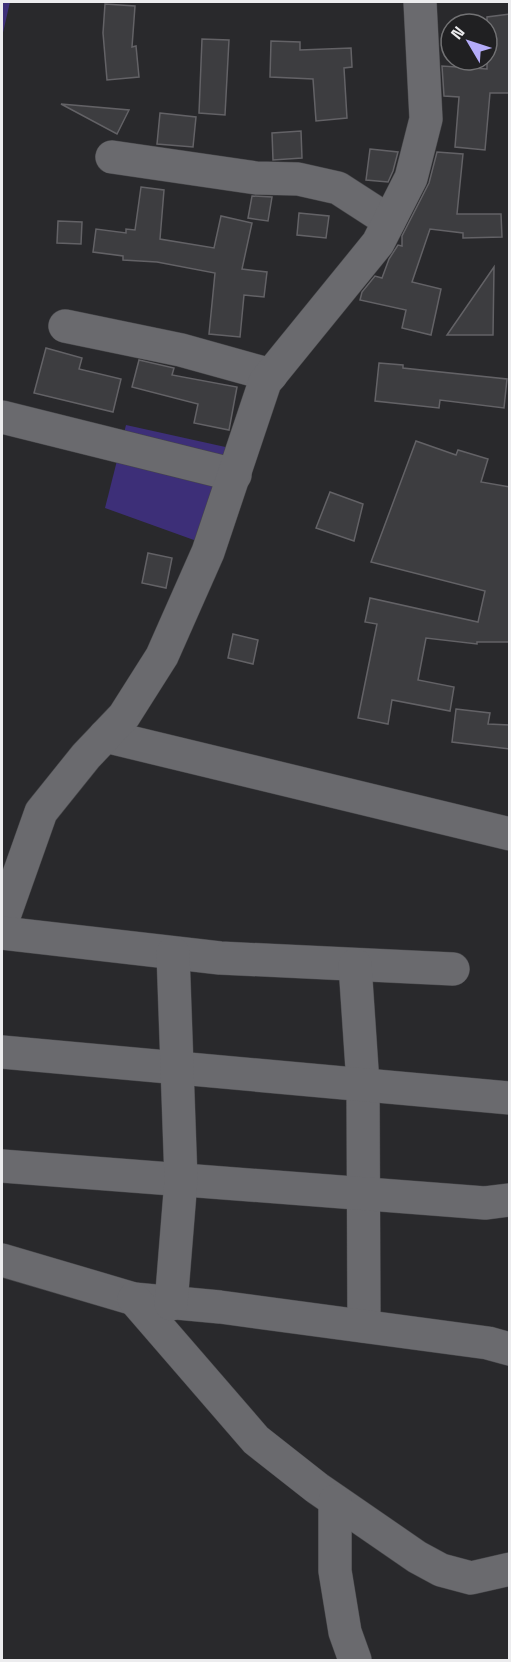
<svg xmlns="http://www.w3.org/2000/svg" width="511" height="1662" font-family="'Space Grotesk',sans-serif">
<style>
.green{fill:#3d2f78}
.building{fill:#3d3d40;stroke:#636266;stroke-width:1.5}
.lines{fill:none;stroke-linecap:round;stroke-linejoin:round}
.minor-casing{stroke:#464649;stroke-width:34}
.minor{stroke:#6a6a6e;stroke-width:33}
</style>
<rect width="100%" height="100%" fill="#29292c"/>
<g class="green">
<polygon points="2,2 10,2 2,37"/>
<polygon points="126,425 239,450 205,544 105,508"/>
</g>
<g class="building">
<polygon points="105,4 135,6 132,47 136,46 139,77 107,80 103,33"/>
<polygon points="510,14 510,93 490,93 485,150 455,147 459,97 444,96 442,66 487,69 487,17"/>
<polygon points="202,39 229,40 225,115 199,113"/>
<polygon points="271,41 300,42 300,50 351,48 352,67 344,68 347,118 316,121 313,79 270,77"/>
<polygon points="61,104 129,110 117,134"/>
<polygon points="160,113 196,117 193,147 157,144"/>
<polygon points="301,131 302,158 273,160 272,133"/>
<polygon points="370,149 398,152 393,171 388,182 366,180"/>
<polygon points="437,152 463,154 457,214 501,214 502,237 463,238 463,233 430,229 412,282 441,289 431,335 402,328 406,310 360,300 362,292 375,276 382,278 389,259 398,245 402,246 402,236 429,183"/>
<polygon points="141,187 164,190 160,239 214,248 221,216 252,223 242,269 267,272 264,297 244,295 240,337 209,334 215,273 157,262 123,260 123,256 93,252 96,229 126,233 126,229 135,230"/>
<polygon points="252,196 272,197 268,221 248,218"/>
<polygon points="299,213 329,216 326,238 297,235"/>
<polygon points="58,221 82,222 81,244 57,243"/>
<polygon points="494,267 493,335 447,335"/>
<polygon points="46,348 82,358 79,369 121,379 113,412 34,393"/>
<polygon points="139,360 174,368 172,375 237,387 229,430 194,423 198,404 132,387"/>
<polygon points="379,363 403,365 403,368 507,379 504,408 440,400 439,408 375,401"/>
<polygon points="416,441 456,455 458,450 488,459 481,482 510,487 510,642 477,642 477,644 426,638 418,680 454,687 450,711 392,700 388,724 358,718 377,624 365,622 370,598 478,622 485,591 371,562"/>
<polygon points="330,492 363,504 354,541 316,528"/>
<polygon points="148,553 172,558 166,588 142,583"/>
<polygon points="233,634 258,640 253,664 228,658"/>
<polygon points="456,709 490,713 488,724 510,725 510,749 452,742"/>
</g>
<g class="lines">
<g class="minor-casing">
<g id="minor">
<polyline points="112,157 256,178 298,179 338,188 389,221"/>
<polyline points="65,326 181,350 271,375"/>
<polyline points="2,417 235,475"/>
<polyline points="105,736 510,834"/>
<polyline points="2,922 41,812 86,756 124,716 162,656 208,552 265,382 378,243 411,178 426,119 420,2"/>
<polyline points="2,933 220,958 453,969"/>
<polyline points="355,965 363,1084 364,1326"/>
<polyline points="2,1052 510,1098"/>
<polyline points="2,1166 485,1203 510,1200"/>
<polyline points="2,1260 134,1299 220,1307 488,1343 510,1349"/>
<polyline points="134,1299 256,1440 317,1488 417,1557 441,1570 471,1578 510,1569"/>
<polyline points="171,1304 181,1180 173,953"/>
<polyline points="335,1501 335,1571 345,1632 355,1660"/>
</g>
</g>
<use href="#minor" class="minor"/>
</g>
<rect width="511" height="1662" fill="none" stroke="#ececee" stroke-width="6"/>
<g transform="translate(469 42) rotate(309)"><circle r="28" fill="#202022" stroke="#727274" stroke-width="1.5"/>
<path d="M0-4.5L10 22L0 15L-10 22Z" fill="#b4acf9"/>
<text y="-9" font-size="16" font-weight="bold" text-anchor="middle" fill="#ececee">N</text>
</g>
</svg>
